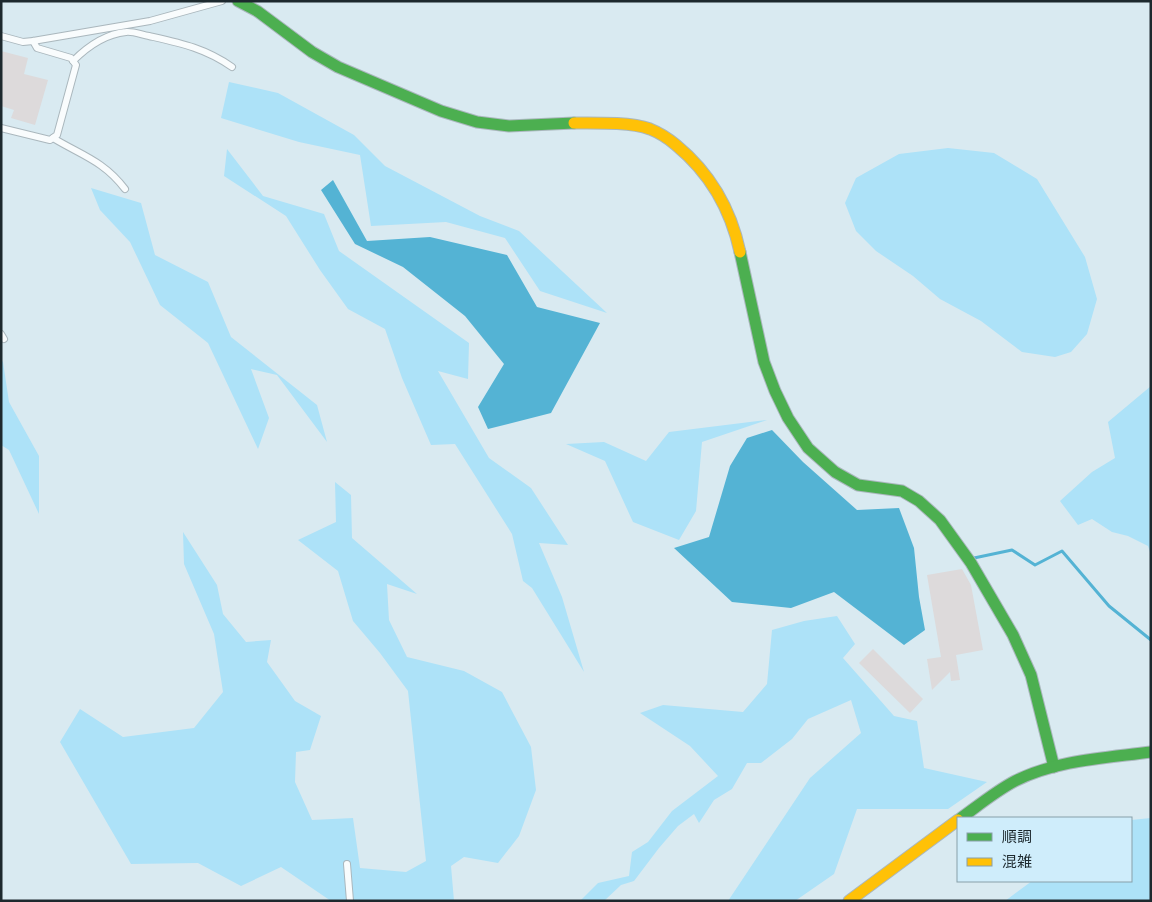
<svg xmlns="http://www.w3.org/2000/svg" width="1152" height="902" font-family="Figtree,'Noto Sans JP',sans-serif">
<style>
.green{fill:#ade2f8}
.water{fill:#54b3d4}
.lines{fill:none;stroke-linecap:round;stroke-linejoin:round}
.stream{stroke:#54b3d4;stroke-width:3}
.building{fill:#dddadb}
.lane-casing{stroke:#aab7bd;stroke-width:8}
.fast-casing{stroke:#aab7bd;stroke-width:13}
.slow-casing{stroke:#aab7bd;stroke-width:13}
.lane{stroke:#f9fcfd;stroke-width:6}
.fast{stroke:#4caf50;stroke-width:11}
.slow{stroke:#ffc107;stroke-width:11}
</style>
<rect width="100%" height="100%" fill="#d9eaf1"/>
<g class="green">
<polygon points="229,82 278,93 354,135 385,166 480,216 519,231 607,313 540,291 505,238 446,222 371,226 360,155 299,142 221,118"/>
<polygon points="948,148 994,153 1037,179 1085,257 1097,299 1087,334 1071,352 1055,357 1022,352 981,321 940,299 913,276 876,251 856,231 845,203 856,178 899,154"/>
<polygon points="227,149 263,196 324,214 339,251 469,343 468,379 438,371 489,458 531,488 568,545 539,543 562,597 584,672 532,588 523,581 512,534 455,444 431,445 402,378 385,329 348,309 320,270 286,216 224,176"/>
<polygon points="91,188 141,203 155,255 208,282 231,337 317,405 327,442 277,375 251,369 269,418 258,449 208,343 160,305 130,242 100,210"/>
<polygon points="1,360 3,362 9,402 39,456 39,514 9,450 1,445"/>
<polygon points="1151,386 1151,555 1148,546 1128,536 1112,532 1092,519 1078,525 1060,501 1092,472 1115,458 1108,422"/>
<polygon points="767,420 702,442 696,511 679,540 633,522 605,461 566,444 604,442 646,461 669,432"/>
<polygon points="335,482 351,495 352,538 417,594 387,584 389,620 407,657 464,671 502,692 531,747 536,790 519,836 498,863 464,857 451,866 454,901 331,901 281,867 241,886 198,863 131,864 60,742 80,709 123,737 194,728 223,692 214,634 184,564 183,532 217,585 223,614 246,642 271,640 267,662 295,701 321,716 310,750 296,752 295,782 312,820 353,818 360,868 406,872 426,861 408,691 380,653 353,621 338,571 298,540 336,522"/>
<polygon points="837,616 855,644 843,658 894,716 917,721 924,768 987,782 948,809 857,809 834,874 795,901 728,901 810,778 861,733 851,700 808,719 792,739 761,763 747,763 732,789 714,800 699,823 694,814 678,826 659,848 634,881 621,885 604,901 580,901 598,883 629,876 632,852 648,842 672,811 718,776 690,746 640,713 663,705 743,712 767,684 772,630 804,621"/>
<polygon points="1151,818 1151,901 1005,901 1032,881 1131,881 1131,820"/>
</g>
<g class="water">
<polygon points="333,180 367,241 430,237 507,255 537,307 600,323 551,413 488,429 478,407 504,364 465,316 403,267 355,244 321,190"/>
<polygon points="772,430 803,462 857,510 899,508 914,548 919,597 925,630 904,645 834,592 791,608 732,602 674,548 709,537 730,466 747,438"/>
</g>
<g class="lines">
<polyline class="stream" points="974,558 1012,550 1035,565 1062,551 1109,606 1151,640"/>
</g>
<g class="building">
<polygon points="1,51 28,58 24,74 48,80 35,125 11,118 14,110 1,106"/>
<polygon points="962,569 971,585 983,650 956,655 960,680 951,681 950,672 932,690 927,659 941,657 927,575"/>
<polygon points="873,649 923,699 910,713 859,663"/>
</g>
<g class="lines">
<g class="lane-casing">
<g id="lane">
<polyline points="1,36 23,42 33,41 150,21 222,1"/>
<path d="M73,61C87,47 105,34 126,32C133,31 142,35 149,36C180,43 205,48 232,67"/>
<polyline points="1,128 50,140 57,135 76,65 71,58 37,48 33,41"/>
<path d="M53,138C81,155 104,161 125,189"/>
<polyline points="1,334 4,339"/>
<polyline points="347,864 350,901"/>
</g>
</g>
<g class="fast-casing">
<g id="fast">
<polyline points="238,1 257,11 312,52 338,67 441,111 477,122 509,126 574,123"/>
<polyline points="740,252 764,362 775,391 788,418 808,448 835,472 858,485 902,491 919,501 940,520 971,563 1013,635 1031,675 1054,767"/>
<path d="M961,818C979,805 996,791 1015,781C1057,760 1106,758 1151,752"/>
</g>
</g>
<g class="slow-casing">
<g id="slow">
<path d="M574,123C596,123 630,122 650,129C660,133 669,139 676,145C710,173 731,210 740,252"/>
<polyline points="849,901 958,820"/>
</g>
</g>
<use href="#lane" class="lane"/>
<use href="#fast" class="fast"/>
<use href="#slow" class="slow"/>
</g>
<rect width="1152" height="902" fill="none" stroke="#1d292e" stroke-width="5"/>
<rect x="957" y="817" width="175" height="65" fill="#cfedfb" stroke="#889fa9"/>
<rect x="967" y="833" width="25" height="8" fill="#4caf50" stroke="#889fa9"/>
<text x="1002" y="842" font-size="15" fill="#1d292e">順調</text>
<rect x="967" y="858" width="25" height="8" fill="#ffc107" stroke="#889fa9"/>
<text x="1002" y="867" font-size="15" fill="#1d292e">混雑</text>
</svg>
